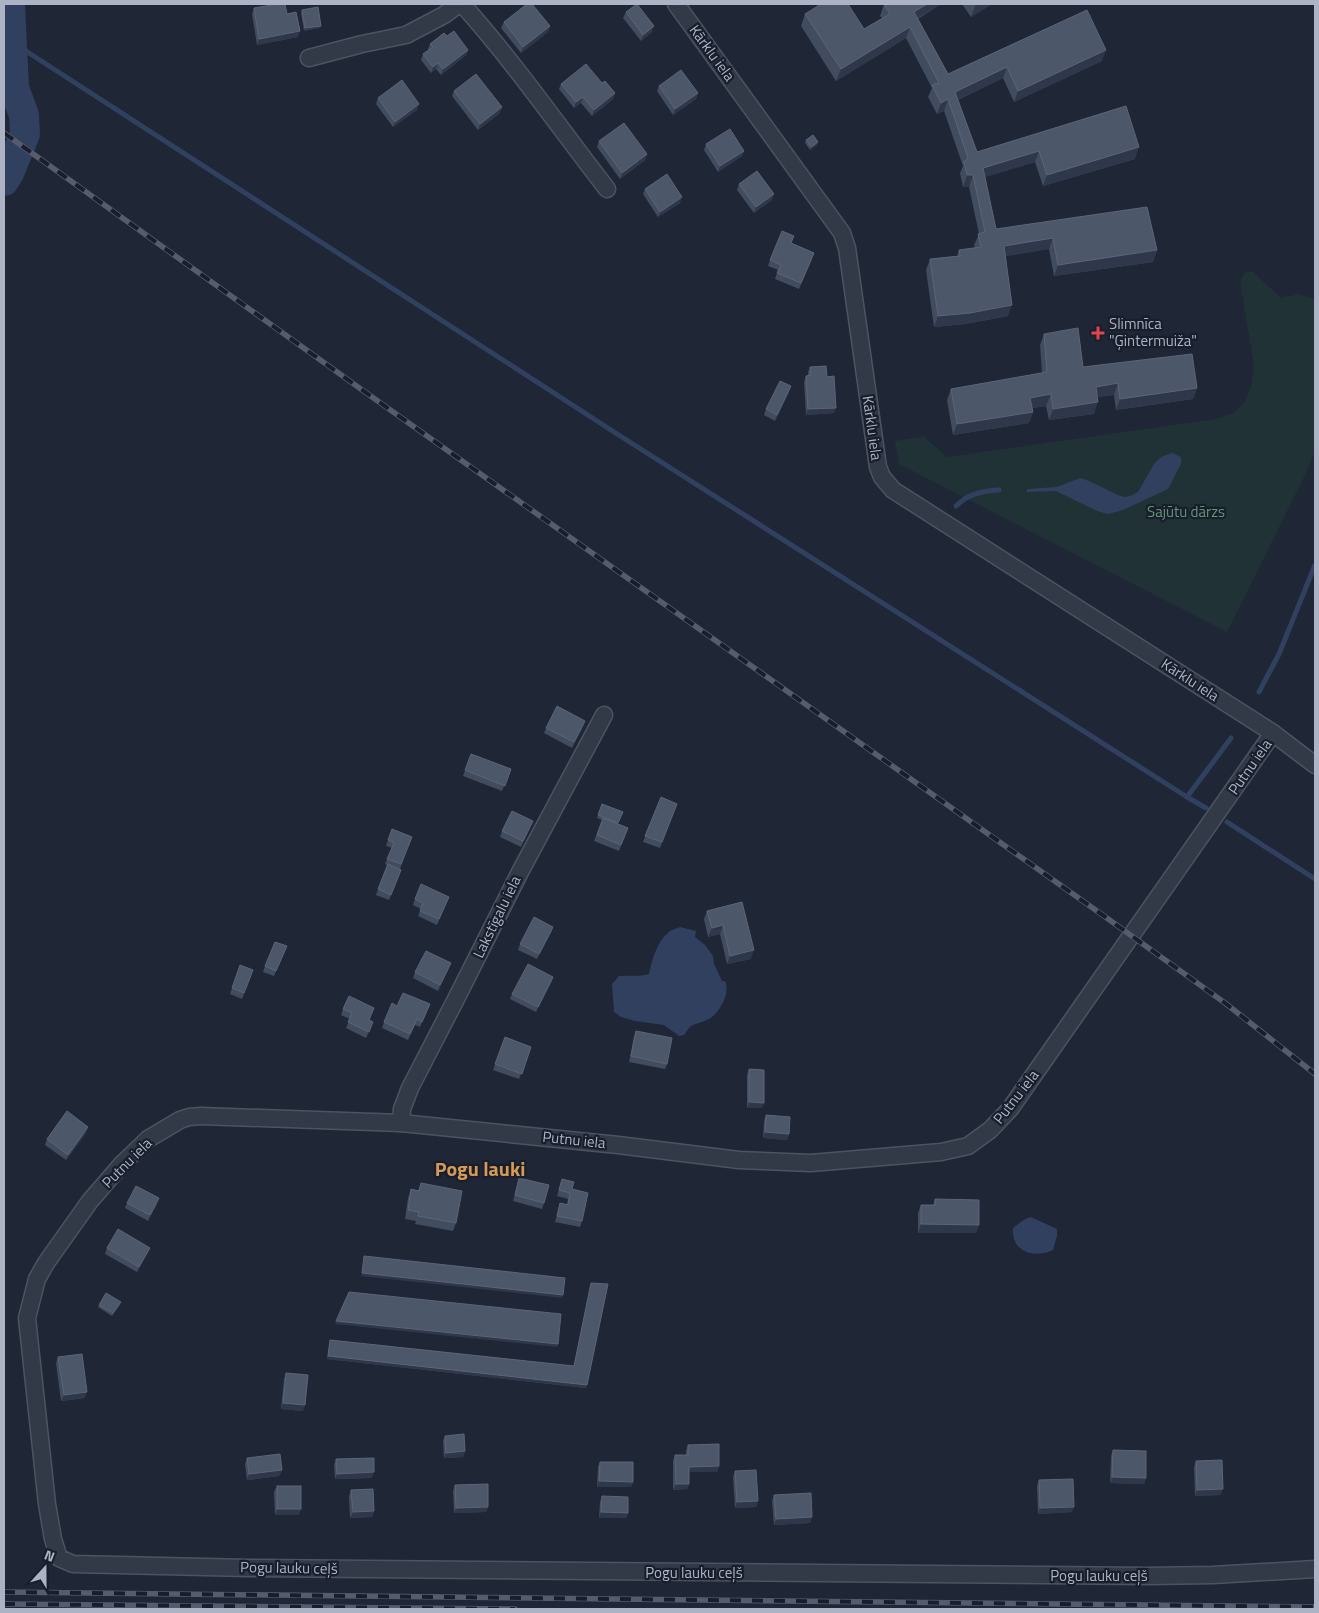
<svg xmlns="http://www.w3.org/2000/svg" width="1319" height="1613" font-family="'Titillium Web',sans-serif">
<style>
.green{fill:#213237}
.water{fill:#31405e}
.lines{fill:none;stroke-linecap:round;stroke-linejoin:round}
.stream{stroke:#31405e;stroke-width:5}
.river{stroke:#31405e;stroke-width:30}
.minor-casing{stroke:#4d5362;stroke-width:19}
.minor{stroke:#323947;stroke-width:16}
.rail-casing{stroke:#545c6e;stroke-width:5.5}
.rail{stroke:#181e2b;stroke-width:4;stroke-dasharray:11;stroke-linecap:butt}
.wall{fill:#424c5f}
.shaded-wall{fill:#2f384a}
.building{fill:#4d576a;stroke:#5c6578}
.health-dot{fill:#e0444e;stroke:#181e2b;stroke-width:2}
.labels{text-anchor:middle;stroke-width:4.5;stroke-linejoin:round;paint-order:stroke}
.street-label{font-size:15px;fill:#acb3c4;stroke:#181e2b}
.poi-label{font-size:15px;fill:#acb3c4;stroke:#181e2b;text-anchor:start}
.park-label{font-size:15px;fill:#649474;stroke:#181e2b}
.district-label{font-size:20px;font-weight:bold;fill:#d59a56;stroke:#181e2b}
</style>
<rect width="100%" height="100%" fill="#1f2636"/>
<polygon class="green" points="1252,271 1281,298 1299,294 1315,299 1315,451 1306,473 1227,632 899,464 895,441 924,437 947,457 1216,419 1233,413 1244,403 1251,387 1254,366 1240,281 1244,273"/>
<g class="water">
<polygon points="1172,453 1181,457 1181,464 1168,489 1123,510 1108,514 1097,511 1056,491 1027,492 1027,489 1057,487 1080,478 1089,481 1118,495 1125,497 1130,496 1138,492 1154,464 1161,457"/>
<path d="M680,927L696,931L695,937L705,945L713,956L714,964L722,981H725C731,993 719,1013 709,1019C704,1022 697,1023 691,1026C688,1028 686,1033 684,1035L679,1036L664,1025L635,1021L621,1017L614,1012L612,984L619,976C630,975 639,977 649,974C652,960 657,941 669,932C671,930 677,928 680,927Z"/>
<path d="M1031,1217L1057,1229V1236L1053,1250C1034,1259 1011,1252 1013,1228L1025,1219Z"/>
</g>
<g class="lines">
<g class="stream">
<polyline points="12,42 614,432 1187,797 1206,808"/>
<path d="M956,506C968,494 982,491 999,490"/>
<polyline points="1259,692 1279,654 1315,565"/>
<polyline points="1187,797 1231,738"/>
<polyline points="1227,822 1315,879"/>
</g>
<polyline class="river" points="4,181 9,173 25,134 24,115 14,88 10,4"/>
<g class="minor-casing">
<g id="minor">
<path d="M462,4C514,62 559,127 607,189"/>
<polyline points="676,4 842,233 847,248 878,467 882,477 893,490 1273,733 1315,765"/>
<polyline points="309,58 362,44 406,35 444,15 459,4"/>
<polyline points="1273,733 1010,1109 990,1130 968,1146 941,1152 811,1163 739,1160 618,1145 401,1123 201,1116 189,1117 180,1120 148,1139 122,1164 90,1201 46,1263 37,1279 27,1318 47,1504 53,1539 59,1558 73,1564 249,1568 1147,1576 1213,1575 1315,1569"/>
<polyline points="401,1123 402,1109 410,1088 455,1001 520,872 604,715"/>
</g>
</g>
<use href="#minor" class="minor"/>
<g class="rail-casing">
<g id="rail">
<polyline points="4,133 358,387 1104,916 1225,1003 1315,1074"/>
<polyline points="4,1592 1315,1607"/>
<polyline points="4,1604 515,1609"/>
</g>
</g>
<use href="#rail" class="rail"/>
</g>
<g class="wall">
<polygon points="884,4 941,4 918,19 948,74 1087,10 1102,61 1014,102 1003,78 958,100 977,152 1126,106 1135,159 1043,186 1035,162 985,177 996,229 1157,250 1153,262 1054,276 1049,249 1006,256 1008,316 966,324 934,327 926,270 930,259 957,256 959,250 975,248 974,245 979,234 969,187 963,187 960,173 963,166 944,111 937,114 928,97 932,88 906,38 836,81 801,26 805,14 864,29 882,18 880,16"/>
<polygon points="962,4 992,4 971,17"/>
<polygon points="254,8 287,14 298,37 257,45 252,14"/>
<polygon points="302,10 321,26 320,28 304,31 301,13"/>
<polygon points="626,12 652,32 641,41 623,18"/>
<polygon points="504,22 550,26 548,32 521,53 501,28"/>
<polygon points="447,36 468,50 466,55 441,75 436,69 431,73 421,60 423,54 428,50 428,49 430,44"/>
<polygon points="602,83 615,93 613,99 592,116 581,103 574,108 559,89 561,84"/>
<polygon points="659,86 698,93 696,99 673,115 657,91"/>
<polygon points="454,91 500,113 478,130 452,96"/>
<polygon points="378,98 417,110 393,127 376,104"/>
<polygon points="806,140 817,145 810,150 805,143"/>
<polygon points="599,141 647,154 645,160 620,179 597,147"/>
<polygon points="706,144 744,151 742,156 718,172 704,150"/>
<polygon points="739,184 772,200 754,213 737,190"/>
<polygon points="645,189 680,203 658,217 643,194"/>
<polygon points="791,243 812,259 799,289 775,279 778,270 768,266 770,260"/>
<polygon points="1044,334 1083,367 1197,388 1193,399 1116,410 1114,395 1098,397 1094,414 1049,420 1046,406 1032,408 1033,412 1029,423 953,435 947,400 951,389 1042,373 1040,345"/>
<polygon points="810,367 827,377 834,413 806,415 804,382 806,376 808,376 808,372"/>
<polygon points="789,392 775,421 764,415 766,409"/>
<polygon points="583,727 572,748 544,733 546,728"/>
<polygon points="471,754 511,769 502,791 463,776"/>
<polygon points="661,797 677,804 660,848 643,842"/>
<polygon points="602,804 618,824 628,828 619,851 594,841 602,820 597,818"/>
<polygon points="533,821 521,847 500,837 502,831"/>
<polygon points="392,829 412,837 400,869 401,870 389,900 376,895 387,865 385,864 392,848 386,846"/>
<polygon points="415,899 447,902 437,925 418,916 421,909 413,905"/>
<polygon points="742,902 751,959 727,964 720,934 708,937 704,919 707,911"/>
<polygon points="553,927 551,933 537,959 518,950 520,944"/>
<polygon points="287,946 274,976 263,972 265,966"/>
<polygon points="240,965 253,970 242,999 230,994"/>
<polygon points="449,968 438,991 413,978 415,972"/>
<polygon points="553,977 551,983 536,1012 510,999 512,994"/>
<polygon points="430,1004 420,1027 415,1025 408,1040 382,1028 384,1022 397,1006"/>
<polygon points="374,1008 369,1020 373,1022 366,1038 346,1028 350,1019 341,1015 343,1009"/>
<polygon points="636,1031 667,1064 665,1069 629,1062 634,1036"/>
<polygon points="505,1037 531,1047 519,1079 493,1070"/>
<polygon points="749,1069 762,1108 747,1108 747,1075"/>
<polygon points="766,1115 789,1134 787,1140 763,1138 764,1121"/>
<polygon points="86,1133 66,1160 45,1145 47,1139"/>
<polygon points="519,1178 544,1203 542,1209 513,1201"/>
<polygon points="562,1179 572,1189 582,1221 580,1227 555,1222 560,1203 567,1204 568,1199 557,1196"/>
<polygon points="421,1183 456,1223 453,1231 415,1224 416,1221 405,1219 408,1198 411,1189 418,1191"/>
<polygon points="935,1199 979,1225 976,1233 918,1233 918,1213 921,1205 933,1205"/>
<polygon points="127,1203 157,1204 148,1221 125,1208"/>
<polygon points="107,1248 147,1253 137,1272 105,1254"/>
<polygon points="591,1283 586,1388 327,1359 330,1340 574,1366"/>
<polygon points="120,1304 112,1316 98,1307 99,1305"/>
<polygon points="58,1357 85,1398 61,1401 56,1363"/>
<polygon points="286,1373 303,1411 281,1409 284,1379"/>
<polygon points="445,1436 465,1451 463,1457 444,1458 443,1441"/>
<polygon points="688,1445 719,1466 717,1472 689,1472 689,1484 687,1489 673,1490 673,1461 675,1455 686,1455 686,1451"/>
<polygon points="1113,1450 1146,1478 1144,1484 1110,1483 1111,1456"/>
<polygon points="247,1458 282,1470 279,1476 247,1480 245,1464"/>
<polygon points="336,1459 372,1478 335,1479 334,1465"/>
<polygon points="1196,1461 1221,1495 1195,1496 1194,1467"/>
<polygon points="600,1462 633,1482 631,1487 597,1487 598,1467"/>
<polygon points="735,1471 758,1501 756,1507 735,1508 733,1477"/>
<polygon points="1039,1480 1072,1512 1038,1514 1037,1486"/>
<polygon points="455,1485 488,1507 486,1512 454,1513 453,1491"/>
<polygon points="277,1486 299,1515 275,1515 274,1492"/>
<polygon points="351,1490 374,1511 372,1517 350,1518 349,1496"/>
<polygon points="774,1495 812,1517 810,1523 774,1525 772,1501"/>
<polygon points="602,1496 628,1513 626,1518 599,1518 600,1502"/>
</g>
<g class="shaded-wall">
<polygon points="927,4 941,4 910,23 914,12"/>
<polygon points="978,4 992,4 971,17 975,6"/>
<polygon points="321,26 320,28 304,31 305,28"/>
<polygon points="550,26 548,32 521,53 523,47"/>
<polygon points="654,26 652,32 641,41 643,35"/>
<polygon points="910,27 906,38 836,81 841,69"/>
<polygon points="300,31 298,37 257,45 259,39"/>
<polygon points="468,50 466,55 441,75 443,69"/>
<polygon points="1106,50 1102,61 1014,102 1018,91"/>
<polygon points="438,63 436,69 431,73 433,67"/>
<polygon points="1007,67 1003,78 951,103 955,92"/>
<polygon points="615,93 613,99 592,116 594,110"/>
<polygon points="698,93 696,99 673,115 675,109"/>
<polygon points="583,97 581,103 574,108 576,102"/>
<polygon points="948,99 944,111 937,114 941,103"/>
<polygon points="419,104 417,110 393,127 395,122"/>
<polygon points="502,107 500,113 478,130 480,124"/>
<polygon points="818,142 817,145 810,150 811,147"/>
<polygon points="1139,147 1135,159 1043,186 1047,175"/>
<polygon points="744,151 742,156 718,172 720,166"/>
<polygon points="1039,151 1035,162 979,179 983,168"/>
<polygon points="647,154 645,160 620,179 622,173"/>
<polygon points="967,175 973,175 969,187 963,187"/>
<polygon points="774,194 772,200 754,213 756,207"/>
<polygon points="682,197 680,203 658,217 660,212"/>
<polygon points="1053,238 1049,249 1000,257 1004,246"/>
<polygon points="1157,250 1153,262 1054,276 1058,265"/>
<polygon points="1012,305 1008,316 966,324 934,327 938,316"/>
<polygon points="1118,383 1114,395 1092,398 1096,387"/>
<polygon points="791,386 789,392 775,421 777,415"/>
<polygon points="1197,388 1193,399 1116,410 1120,399"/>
<polygon points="1051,394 1046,406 1026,409 1030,398"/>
<polygon points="1098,402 1094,414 1049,420 1053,409"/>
<polygon points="836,408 834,413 806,415 808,409"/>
<polygon points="1033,412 1029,423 953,435 957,424"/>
<polygon points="585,721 583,727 572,748 574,742"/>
<polygon points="723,925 720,934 708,937 712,928"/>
<polygon points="553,927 551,933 537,959 539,954"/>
<polygon points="754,950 751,959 727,964 730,956"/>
<polygon points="451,963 449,968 438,991 440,985"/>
<polygon points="553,977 551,983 536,1012 538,1007"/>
<polygon points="749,1102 764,1103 762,1108 747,1108"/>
<polygon points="88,1127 86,1133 66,1160 68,1155"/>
<polygon points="765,1132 789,1134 787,1140 763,1138"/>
<polygon points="159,1198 157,1204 148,1221 150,1215"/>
<polygon points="921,1224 979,1225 976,1233 918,1233"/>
<polygon points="362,1273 563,1295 562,1298 361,1276"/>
<polygon points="336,1321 558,1344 557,1347 335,1324"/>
<polygon points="328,1356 587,1385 586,1388 327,1359"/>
<polygon points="87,1392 85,1398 61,1401 64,1395"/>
<polygon points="283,1403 305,1405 303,1411 281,1409"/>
<polygon points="465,1451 463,1457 444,1458 446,1453"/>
<polygon points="719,1466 717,1472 687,1472 689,1467"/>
<polygon points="282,1470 279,1476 247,1480 249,1474"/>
<polygon points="374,1472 372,1478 335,1479 337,1474"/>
<polygon points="1112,1477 1146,1478 1144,1484 1110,1483"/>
<polygon points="599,1481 633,1482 631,1487 597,1487"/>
<polygon points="676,1484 689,1484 687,1489 673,1490"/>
<polygon points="1223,1489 1221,1495 1195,1496 1197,1490"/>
<polygon points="758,1501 756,1507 735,1508 737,1502"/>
<polygon points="488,1507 486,1512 454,1513 456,1508"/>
<polygon points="1074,1507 1072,1512 1038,1514 1040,1508"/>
<polygon points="277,1509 301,1509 299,1515 275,1515"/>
<polygon points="374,1511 372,1517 350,1518 353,1512"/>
<polygon points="601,1512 628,1513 626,1518 599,1518"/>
<polygon points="812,1517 810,1523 774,1525 776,1519"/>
</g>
<g class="building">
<polygon points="278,4 285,4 287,14 296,12 300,31 259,39 254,8"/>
<polygon points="527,4 532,4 550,26 523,47 504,22"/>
<polygon points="637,4 654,26 643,35 626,12"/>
<polygon points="821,4 848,4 864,29 890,14 884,4 927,4 914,12 948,74 1087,10 1106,50 1018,91 1007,67 955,92 977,152 1126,106 1139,147 1047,175 1039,151 983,168 996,229 1147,207 1157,250 1058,265 1053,238 1004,246 1012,305 970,313 938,316 930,259 960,256 959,250 981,247 978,234 985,232 973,175 967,175 964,162 968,158 948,99 941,103 932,85 939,83 910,27 841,69 805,14"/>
<polygon points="318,7 321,26 305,28 302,10"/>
<polygon points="454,31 468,50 443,69 438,63 433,67 423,54 433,47 430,44 444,33 447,36"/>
<polygon points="586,64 602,83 605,81 615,93 594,110 583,97 576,102 561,84"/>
<polygon points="681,70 698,93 675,109 659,86"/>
<polygon points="476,74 502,107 480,124 454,91"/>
<polygon points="402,80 419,104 395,122 378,98"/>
<polygon points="624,123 647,154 622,173 599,141"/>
<polygon points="730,129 744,151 720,166 706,144"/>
<polygon points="813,135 818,142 811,147 806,140"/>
<polygon points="757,171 774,194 756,207 739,184"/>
<polygon points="667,174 682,197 660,212 645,189"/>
<polygon points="782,231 794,236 791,243 814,253 801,283 777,273 781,265 770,260"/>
<polygon points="1078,328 1083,367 1192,354 1197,388 1120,399 1118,383 1096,387 1098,402 1053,409 1051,394 1030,398 1033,412 957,424 951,389 1047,372 1044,334"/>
<polygon points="826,366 827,377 834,376 836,408 808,409 806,376 811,375 810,367"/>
<polygon points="780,381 791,386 777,415 766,409"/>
<polygon points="557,706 585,721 574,742 546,728"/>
<polygon points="471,754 511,769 505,786 465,770"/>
<polygon points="661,797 677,804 662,842 645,836"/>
<polygon points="602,804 623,812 618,823 598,815"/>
<polygon points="512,811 533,821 523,841 502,831"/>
<polygon points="603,818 628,828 621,845 597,835"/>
<polygon points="392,829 412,837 401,864 387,859 394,843 388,840"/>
<polygon points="388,864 401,870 391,895 378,889"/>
<polygon points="421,884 449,897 439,919 420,911 423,903 415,899"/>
<polygon points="742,902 754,950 730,956 723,925 712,928 707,911"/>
<polygon points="534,917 553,927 539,954 520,944"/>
<polygon points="275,942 287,946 276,971 265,966"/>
<polygon points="426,951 451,963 440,985 415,972"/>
<polygon points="528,964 553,977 538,1007 512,994"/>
<polygon points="240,965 253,970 244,993 232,988"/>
<polygon points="403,993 430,1004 422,1022 417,1019 410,1034 384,1022 392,1003 397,1006"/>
<polygon points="349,996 374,1008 369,1020 373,1022 369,1032 348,1022 352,1013 343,1009"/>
<polygon points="636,1031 672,1038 667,1064 631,1056"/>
<polygon points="505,1037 531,1047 522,1074 495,1064"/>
<polygon points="749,1069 764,1070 764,1103 749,1102"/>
<polygon points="67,1111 88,1127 68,1155 47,1139"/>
<polygon points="766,1115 790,1117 789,1134 765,1132"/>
<polygon points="519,1178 549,1185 544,1203 515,1195"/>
<polygon points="562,1179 574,1182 572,1189 588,1193 582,1221 557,1216 560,1203 568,1205 570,1193 559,1190"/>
<polygon points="421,1183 462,1191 456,1223 418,1216 419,1212 408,1210 411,1189 419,1191"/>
<polygon points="136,1186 159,1198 150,1215 127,1203"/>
<polygon points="935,1199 979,1200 979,1225 921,1224 921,1205 935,1205"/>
<polygon points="118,1229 150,1248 139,1267 107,1248"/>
<polygon points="364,1256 565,1278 563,1295 362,1273"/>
<polygon points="591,1283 608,1284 587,1385 328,1356 330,1340 574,1366"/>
<polygon points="349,1292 561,1314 558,1344 336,1321"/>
<polygon points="106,1293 121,1302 113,1313 99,1305"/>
<polygon points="82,1354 87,1392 64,1395 58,1357"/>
<polygon points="286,1373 308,1375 305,1405 283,1403"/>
<polygon points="464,1434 465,1451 446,1453 445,1436"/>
<polygon points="719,1444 719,1466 689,1467 689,1484 676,1484 675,1455 688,1455 688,1445"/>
<polygon points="1113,1450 1146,1451 1146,1478 1112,1477"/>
<polygon points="280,1454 282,1470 249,1474 247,1458"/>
<polygon points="374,1458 374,1472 337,1474 336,1459"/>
<polygon points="1222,1460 1223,1489 1197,1490 1196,1461"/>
<polygon points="600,1462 633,1462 633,1482 599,1481"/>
<polygon points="756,1470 758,1501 737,1502 735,1471"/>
<polygon points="1073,1479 1074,1507 1040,1508 1039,1480"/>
<polygon points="488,1484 488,1507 456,1508 455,1485"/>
<rect x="277" y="1486" width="24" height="23"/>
<polygon points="373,1489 374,1511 353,1512 351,1490"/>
<polygon points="811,1493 812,1517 776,1519 774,1495"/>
<polygon points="602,1496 628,1497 628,1513 601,1512"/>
</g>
<path class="health-dot" d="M1095.5 325.5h5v5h5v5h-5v5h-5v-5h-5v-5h5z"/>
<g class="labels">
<g class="street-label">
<text transform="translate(712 53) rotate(54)" y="5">Kārklu iela</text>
<text transform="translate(872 428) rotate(82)" y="5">Kārklu iela</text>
<text transform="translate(1190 680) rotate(33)" y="5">Kārklu iela</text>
<text transform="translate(1250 767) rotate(-55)" y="5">Putnu iela</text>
<text transform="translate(497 917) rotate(-64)" y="5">Lakstīgalu iela</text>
<text transform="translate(1016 1097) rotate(-52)" y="5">Putnu iela</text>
<text transform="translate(574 1140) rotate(6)" y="5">Putnu iela</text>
<text transform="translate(127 1163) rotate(-45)" y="5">Putnu iela</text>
<text transform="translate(289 1568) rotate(1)" y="5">Pogu lauku ceļš</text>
<text x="694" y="1578">Pogu lauku ceļš</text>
<text x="1099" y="1581">Pogu lauku ceļš</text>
</g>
<g class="poi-label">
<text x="1109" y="329">Slimnīca<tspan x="1109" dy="17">"Ģintermuiža"</tspan></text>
</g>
<g class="park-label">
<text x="1186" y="517">Sajūtu dārzs</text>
</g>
<g class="district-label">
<text x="480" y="1176">Pogu lauki</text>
</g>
</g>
<rect width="1319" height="1613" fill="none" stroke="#acb3c4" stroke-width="10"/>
<g transform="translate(45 1568) rotate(21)" stroke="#181e2b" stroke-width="4" paint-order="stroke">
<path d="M0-4L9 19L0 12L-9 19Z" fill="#acb3c4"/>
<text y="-8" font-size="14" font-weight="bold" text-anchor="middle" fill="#acb3c4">N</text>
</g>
</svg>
